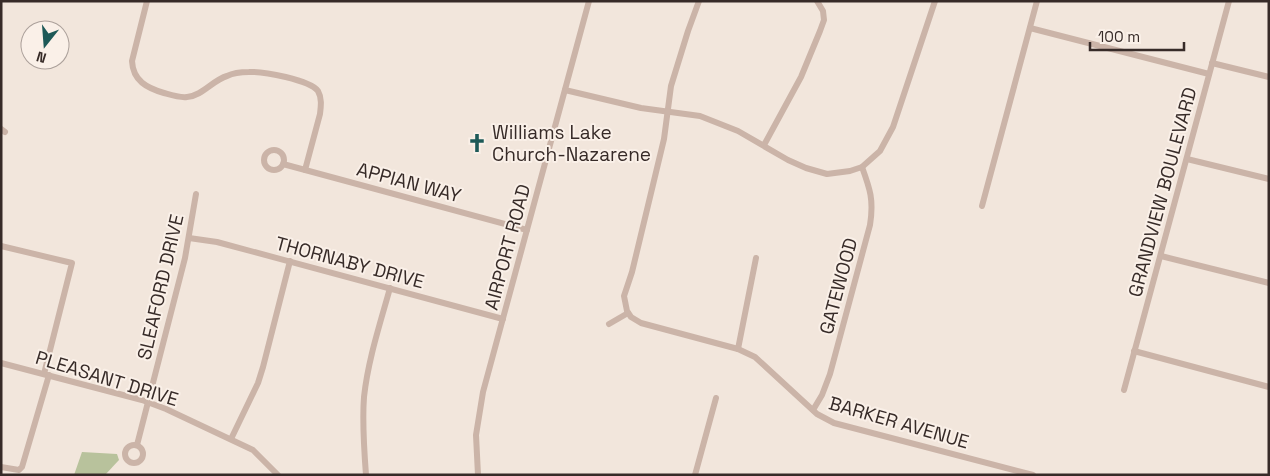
<svg xmlns="http://www.w3.org/2000/svg" width="1270" height="476" font-family="'Space Grotesk',sans-serif">
<style>
.green{fill:#b8c29c}
.lines{fill:none;stroke-linecap:round;stroke-linejoin:round}
.minor{stroke:#cbb4a8;stroke-width:6}
.labels{text-anchor:middle;stroke-width:4;stroke-linejoin:round;paint-order:stroke}
.poi-label{font-size:19px;fill:#372b28;stroke:#faf0e8;text-anchor:start}
.street-label{font-size:19px;fill:#372b28;stroke:#faf0e8}
</style>
<rect width="100%" height="100%" fill="#f2e6dc"/>
<polygon class="green" points="82,452 117,454 119,460 105,475 74,475"/>
<g class="lines">
<g class="minor">
<path d="M147,1L132,61C133,81 147,88 164,93C171,95 180,98 187,97C202,96 213,80 227,76C233,73 242,72 249,72C263,71 310,80 318,91C322,98 321,106 320,114L305,170"/>
<polyline points="699,1 688,31 671,86 664,139 632,272 624,296 627,311 631,317 641,323 738,349 755,357 817,414 834,423 1033,475"/>
<polyline points="1030,28 1209,74"/>
<polyline points="1212,63 1269,77"/>
<polyline points="565,90 641,108 700,116 738,131 788,160 806,168 827,174 850,171 862,167 880,151 893,127 935,1"/>
<polyline points="1,129 5,132"/>
<polyline points="764,145 801,77 820,31 824,20 823,11 817,1"/>
<circle cx="274" cy="160" r="10"/>
<polyline points="1187,159 1269,179"/>
<polyline points="283,164 527,230"/>
<polyline points="982,206 1037,1"/>
<polyline points="189,238 217,242 503,319"/>
<polyline points="1,246 72,263 44,374"/>
<polyline points="1161,256 1269,283"/>
<polyline points="609,324 628,313"/>
<polyline points="738,349 756,258"/>
<polyline points="1134,351 1269,387"/>
<polyline points="1,363 142,400 166,409 253,450 278,475"/>
<polyline points="1124,390 1229,1"/>
<path d="M813,410L822,395L830,374L870,225C874,200 870,189 862,167"/>
<polyline points="231,439 258,383 263,367 290,261"/>
<polyline points="137,445 185,258 196,194"/>
<circle cx="134" cy="454" r="9"/>
<polyline points="1,467 19,470 22,467 49,375"/>
<path d="M366,475C364,449 362,423 364,397C368,360 380,324 390,288"/>
<polyline points="478,475 476,435 483,392 589,1"/>
<polyline points="695,475 716,398"/>
</g>
</g>
<defs>
<g id="church-bare" transform="scale(1.5)"><path d="M-1.2-6h2.4v3.5h3.3v2.4h-3.3V6h-2.4V-.1h-3.3v-2.4h3.3Z" fill="#1d5957" stroke="#faf0e8" stroke-width="2.5" paint-order="stroke"/></g>
</defs>
<g fill-rule="evenodd">
<use href="#church-bare" x="477" y="143"/>
</g>
<g class="labels">
<g class="poi-label">
<text x="492" y="139">Williams Lake<tspan x="492" dy="22">Church-Nazarene</tspan></text>
</g>
<g class="street-label">
<text transform="translate(409 182) rotate(15)" y="7">APPIAN WAY</text>
<text transform="translate(1162 192) rotate(-75)" y="7">GRANDVIEW BOULEVARD</text>
<text transform="translate(507 247) rotate(-75)" y="7">AIRPORT ROAD</text>
<text transform="translate(350 262) rotate(15)" y="7">THORNABY DRIVE</text>
<text transform="translate(838 286) rotate(-75)" y="7">GATEWOOD</text>
<text transform="translate(160 287) rotate(-77)" y="7">SLEAFORD DRIVE</text>
<text transform="translate(107 378) rotate(17)" y="7">PLEASANT DRIVE</text>
<text transform="translate(899 422) rotate(16)" y="7">BARKER AVENUE</text>
</g>
</g>
<rect width="1270" height="476" fill="none" stroke="#372b28" stroke-width="5"/>
<g transform="translate(45 45) rotate(197)"><circle r="24" fill="#faf0e8" stroke="#aca19b"/>
<path d="M0-4L9 19L0 12L-9 19Z" fill="#1d5957"/>
<text y="-8" font-size="14" font-weight="bold" text-anchor="middle" fill="#372b28">N</text>
</g>
<path d="M1090 42v8h94v-8" fill="none" stroke="#372b28" stroke-width="2.5"/>
<text x="1098" y="42" font-size="15" fill="#372b28" stroke="#faf0e8" stroke-width="4" paint-order="stroke">100 m</text>
</svg>
